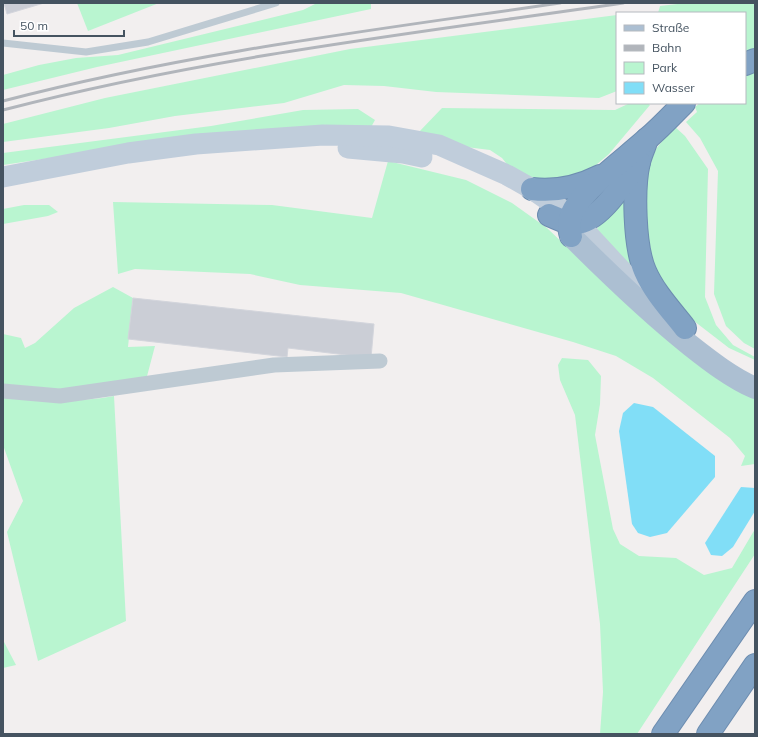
<svg xmlns="http://www.w3.org/2000/svg" width="758" height="737" font-family="Mulish,sans-serif">
<style>
.green{fill:#b9f5d0}
.water{fill:#81def7}
.building{fill:#cbced6;stroke:#d3d5dc}
.lines{fill:none;stroke-linecap:round;stroke-linejoin:round}
.motorway-casing{stroke:#6d8db0;stroke-width:24}
.service{stroke:#becad3;stroke-width:7}
.minor{stroke:#becad3;stroke-width:15}
.secondary{stroke:#c0cddb;stroke-width:21}
.primary{stroke:#acbfd2;stroke-width:22}
.motorway{stroke:#81a2c4;stroke-width:22}
.rail{stroke:#b1b5bb;stroke-width:3}
</style>
<rect width="100%" height="100%" fill="#f2efef"/>
<g class="green">
<polygon points="77,3 159,3 88,31"/>
<polygon points="317,3 371,3 371,9 97,67 3,90 3,75 39,65 76,58 118,55 303,10"/>
<polygon points="686,3 755,3 755,49 745,52 745,13 658,13 660,6"/>
<polygon points="617,15 617,91 599,98 436,92 384,86 344,85 284,103 175,116 109,128 3,142 3,124 105,98 350,49"/>
<polygon points="755,72 755,349 744,343 726,326 714,294 718,171 700,138 686,122 697,112 695,107 700,103 745,103 745,75"/>
<polygon points="630,103 647,103 650,105 609,154 583,176 535,181 510,168 502,158 490,150 466,147 418,133 442,108 615,110"/>
<polygon points="358,109 375,120 370,129 171,140 3,165 3,153 211,126 303,110"/>
<polygon points="674,126 685,136 708,169 705,297 716,325 733,345 755,357 755,360 729,348 681,311 647,256 645,176 656,149"/>
<polygon points="388,161 466,180 512,203 547,228 589,268 755,398 755,464 741,466 745,456 730,438 653,378 616,356 573,342 401,293 300,285 250,274 135,269 118,274 113,202 272,205 372,218"/>
<polygon points="634,185 651,294 595,231"/>
<polygon points="24,205 49,205 58,212 48,216 3,224 3,209"/>
<polygon points="113,287 133,298 128,347 155,346 146,380 70,390 3,384 3,334 21,338 25,348 35,343 74,308"/>
<polygon points="562,358 588,360 601,376 600,404 595,435 613,529 620,544 639,556 676,558 704,575 732,568 755,529 755,554 637,734 600,734 603,692 600,624 575,415 560,380 558,365"/>
<path d="M3,396C40,400 78,403 114,396L126,621L38,661L7,532L23,501L3,445Z"/>
<polygon points="3,640 16,665 3,668"/>
</g>
<g class="water">
<polygon points="634,403 653,407 715,456 715,477 667,533 650,537 638,533 632,524 619,431 623,413"/>
<polygon points="741,487 755,488 755,511 733,547 722,556 711,555 705,543"/>
</g>
<g class="building">
<polygon points="4,3 44,3 7,14"/>
<polygon points="133,298 374,324 371,358 288,348 287,357 128,339"/>
</g>
<g class="lines">
<g class="motorway-casing">
<g id="motorway">
<polyline points="745,64 755,60"/>
<path d="M647,139C645,146 641,154 639,162C633,187 634,246 645,271C654,292 671,310 685,328"/>
<path d="M532,189C557,192 578,187 600,176"/>
<path d="M549,215C558,219 566,223 576,223C600,222 625,180 639,162"/>
<path d="M571,236C568,227 569,218 574,209C588,185 625,159 647,139C660,128 672,115 684,103"/>
<polyline points="663,734 755,601"/>
<polyline points="708,734 755,665"/>
</g>
</g>
<polyline class="service" points="3,43 86,52 148,42 276,3"/>
<polyline class="minor" points="3,391 60,396 274,365 380,361"/>
<g class="secondary">
<polyline points="348,148 403,153 422,157"/>
<polyline points="3,177 128,153 196,144 323,135 389,136 439,145 507,175 532,189 571,216 636,286"/>
</g>
<path class="primary" d="M571,236C609,274 648,312 691,346C710,361 732,378 755,388"/>
<use href="#motorway" class="motorway"/>
<g class="rail">
<path d="M3,101C185,53 374,30 560,3"/>
<path d="M3,110C206,57 416,33 623,3"/>
</g>
</g>
<rect width="758" height="737" fill="none" stroke="#455360" stroke-width="8"/>
<rect x="616" y="12" width="130" height="92" fill="#ffffff" stroke="#b5babf"/>
<rect x="624" y="25" width="20" height="6" fill="#acbfd2" stroke="#b5babf"/>
<text x="652" y="32" font-size="12" fill="#455360">Straße</text>
<rect x="624" y="45" width="20" height="6" fill="#b1b5bb" stroke="#b5babf"/>
<text x="652" y="52" font-size="12" fill="#455360">Bahn</text>
<rect x="624" y="62" width="20" height="12" fill="#b9f5d0" stroke="#b5babf"/>
<text x="652" y="72" font-size="12" fill="#455360">Park</text>
<rect x="624" y="82" width="20" height="12" fill="#81def7" stroke="#b5babf"/>
<text x="652" y="92" font-size="12" fill="#455360">Wasser</text>
<path d="M14 30v6h110v-6" fill="none" stroke="#455360" stroke-width="2"/>
<text x="20" y="30" font-size="12" fill="#455360" stroke="#ffffff" stroke-width="3" paint-order="stroke">50 m</text>
</svg>
